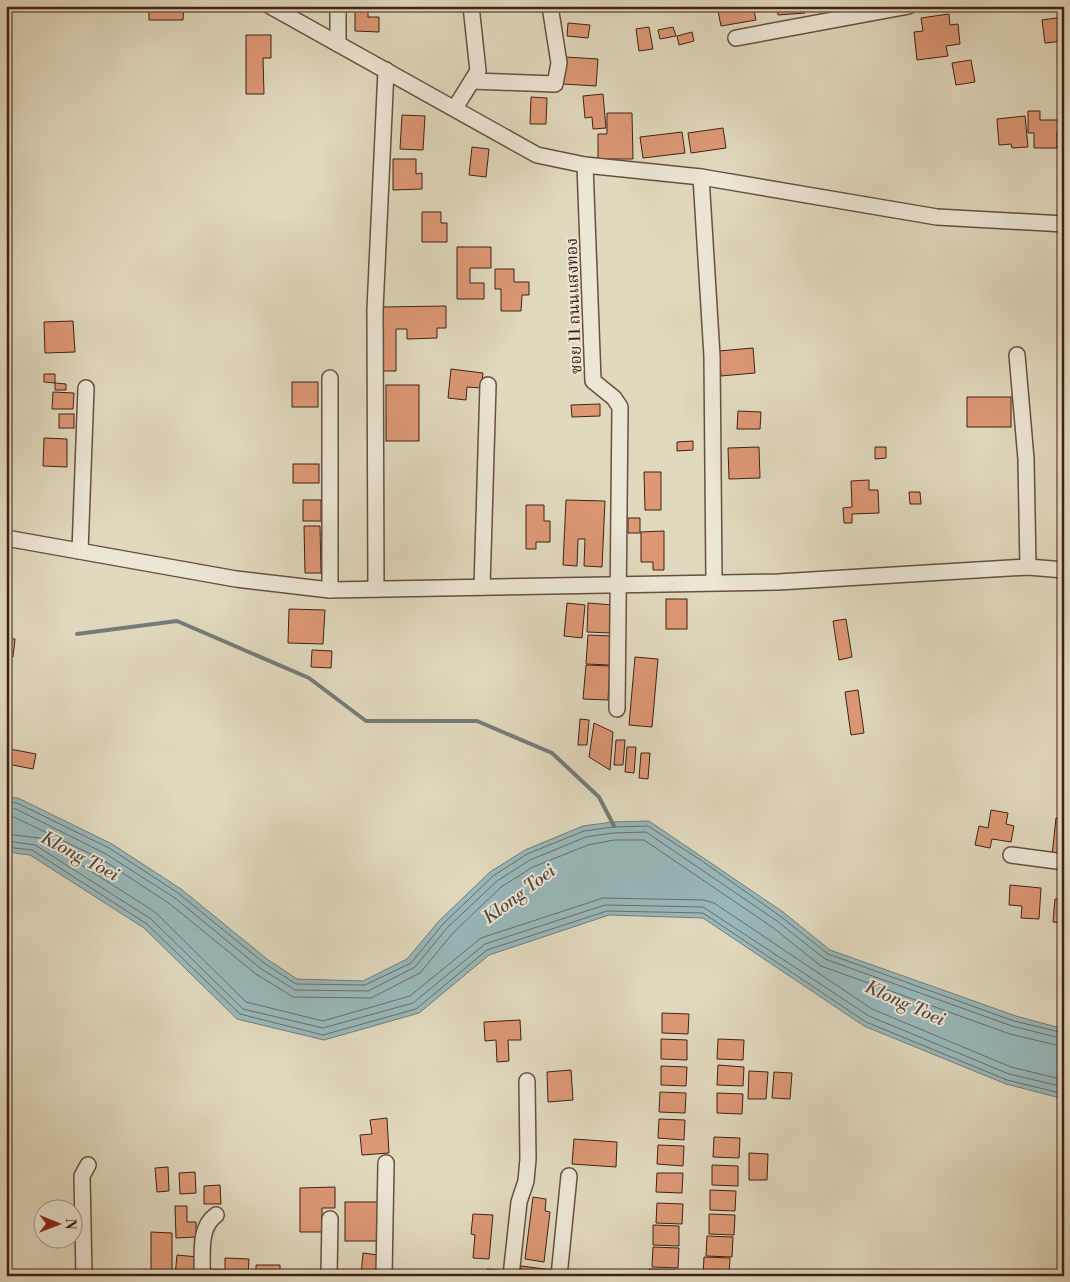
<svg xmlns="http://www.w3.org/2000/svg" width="1070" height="1282" font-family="'Libre Bodoni','Noto Serif Thai',serif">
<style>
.water{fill:#98b8bb;stroke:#757c79}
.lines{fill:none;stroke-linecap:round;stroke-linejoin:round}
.shore{stroke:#6c6c68;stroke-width:1}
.stream{stroke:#757c79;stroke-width:4}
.building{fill:#dd9875;stroke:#402115}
.minor-casing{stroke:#684f3f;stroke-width:18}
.minor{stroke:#ece6d5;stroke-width:15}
.labels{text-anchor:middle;stroke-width:4;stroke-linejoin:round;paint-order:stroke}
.street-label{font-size:16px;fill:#402115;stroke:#ece6d5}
.water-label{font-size:18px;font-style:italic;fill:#56473e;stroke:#ece6d5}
</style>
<rect width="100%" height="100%" fill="#e1d9be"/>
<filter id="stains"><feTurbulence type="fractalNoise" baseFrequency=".004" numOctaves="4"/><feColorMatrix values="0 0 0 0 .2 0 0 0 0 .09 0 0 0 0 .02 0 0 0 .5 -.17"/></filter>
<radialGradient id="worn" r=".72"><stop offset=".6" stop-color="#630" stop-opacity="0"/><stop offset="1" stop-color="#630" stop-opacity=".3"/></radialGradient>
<polygon class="water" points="6,797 18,798 112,844 181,889 267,959 297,979 363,981 407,959 439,921 490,872 525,850 583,826 612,822 649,821 783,912 830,950 1016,1016 1064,1029 1064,1099 1006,1084 864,1026 703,918 609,915 489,955 419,1013 324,1040 237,1019 144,928 30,855 6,852"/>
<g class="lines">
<g class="shore">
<polyline points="6,802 17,803 109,848 178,893 264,963 296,984 365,985 411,963 443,924 493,876 527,854 584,831 613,827 648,826 702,861 780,916 828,954 1014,1021 1064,1033"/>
<polyline points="6,809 16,809 106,854 175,898 260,968 295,990 368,991 415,967 447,928 497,881 530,860 586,837 613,833 646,832 777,921 825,959 1012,1026 1064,1039"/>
<polyline points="6,816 14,817 103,860 170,904 256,974 293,997 371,998 420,973 453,933 501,887 533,867 588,845 614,840 644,840 772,927 821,966 1010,1034 1064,1047"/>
<polyline points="6,834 39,838 155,912 246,1002 323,1021 410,996 481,938 603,898 704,900 714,903 872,1009 1011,1067 1064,1080"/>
<polyline points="6,841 35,845 151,919 243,1009 323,1028 413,1003 485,944 605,905 703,907 869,1016 1009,1074 1064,1087"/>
<polyline points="6,847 32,850 147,924 240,1014 323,1035 416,1009 487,950 607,911 703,913 866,1022 1007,1080 1064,1094"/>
</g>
<polyline class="stream" points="77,634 177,621 309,678 366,721 477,721 552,753 599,797 614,826"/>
</g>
<g class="building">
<polygon points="149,6 184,6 183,20 149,20"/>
<polygon points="312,6 327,6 327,12 312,11"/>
<polygon points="355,6 368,6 368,17 379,17 379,32 355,31"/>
<polygon points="717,6 753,6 756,20 721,26"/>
<polygon points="777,6 804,6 805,13 778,15"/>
<polygon points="949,14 950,25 958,24 960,44 946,46 948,56 917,60 914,32 923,31 921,18"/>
<polygon points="1064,17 1064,41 1045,43 1042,20"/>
<polygon points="568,23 590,25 588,38 567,36"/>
<polygon points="649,27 653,49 639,51 636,29"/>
<polygon points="673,27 676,36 660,39 658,30"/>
<polygon points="692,32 694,41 679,45 677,36"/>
<polygon points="246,35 271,35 271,58 263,58 264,94 246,94"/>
<polygon points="565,57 598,59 596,86 563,84"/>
<polygon points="971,60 975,82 956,85 952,63"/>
<polygon points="603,94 606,128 593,129 592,117 585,118 583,96"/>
<polygon points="531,97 547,98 546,124 530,124"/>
<polygon points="1028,111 1040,111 1040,120 1062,120 1062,132 1057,132 1057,148 1034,148 1034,133 1028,133"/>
<polygon points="607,113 632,113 633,159 598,159 598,134 607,134"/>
<polygon points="402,115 425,116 423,150 400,149"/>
<polygon points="1025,116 1028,147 1012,148 1011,144 999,145 997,119"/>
<polygon points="723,128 726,148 691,153 688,133"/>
<polygon points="682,132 685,153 643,158 640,137"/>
<polygon points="472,147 489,149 486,177 469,175"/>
<polygon points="393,159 416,159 416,174 422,173 422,189 393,190"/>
<polygon points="422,212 441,212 441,223 447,223 447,242 422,242"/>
<polygon points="457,247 491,247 491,268 470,268 470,283 484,283 484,299 457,299"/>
<polygon points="495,269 514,269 514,282 529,282 529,295 522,295 521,311 501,311 501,289 495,289"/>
<polygon points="446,306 446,328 437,328 437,338 407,339 407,329 396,329 396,371 382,371 382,307"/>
<polygon points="73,321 75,352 45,353 44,322"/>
<polygon points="753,348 755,373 721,376 719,351"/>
<polygon points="451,369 483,373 481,388 467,387 466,400 448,398"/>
<polygon points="44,374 55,374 55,383 44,382"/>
<rect x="292" y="382" width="26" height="25"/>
<polygon points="55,383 66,384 66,390 55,390"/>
<rect x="386" y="385" width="33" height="56"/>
<polygon points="53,392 74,393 73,409 52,409"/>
<rect x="967" y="397" width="44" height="30"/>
<polygon points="600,404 600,416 572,417 571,405"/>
<polygon points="738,411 761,412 760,429 737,429"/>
<rect x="59" y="414" width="15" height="14"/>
<polygon points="44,438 67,439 67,467 43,466"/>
<polygon points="693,441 693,450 677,451 677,442"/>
<polygon points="759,447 760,478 729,479 728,448"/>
<polygon points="875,447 886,447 886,458 875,459"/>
<rect x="293" y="464" width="26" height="19"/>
<polygon points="644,472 661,472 661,510 645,510"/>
<polygon points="869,480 869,490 878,490 879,513 852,514 852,523 844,523 843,508 852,507 851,481"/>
<polygon points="909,492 920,492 921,504 910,504"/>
<rect x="303" y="500" width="18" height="21"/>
<polygon points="566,500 605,501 602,567 584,566 585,539 578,539 577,566 563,565"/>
<polygon points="526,505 544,505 544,521 550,521 550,542 536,542 536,549 526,549"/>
<polygon points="628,518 640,518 640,532 664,531 664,570 653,570 653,562 641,562 641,533 628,533"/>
<polygon points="304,526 320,526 321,573 305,573"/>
<rect x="666" y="599" width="21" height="30"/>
<polygon points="567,603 585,605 582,638 564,636"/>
<polygon points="588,603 613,605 611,633 587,632"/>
<polygon points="289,609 325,610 323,644 288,643"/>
<polygon points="846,619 852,657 839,660 833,621"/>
<polygon points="588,635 612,636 610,665 586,664"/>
<polygon points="6,638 15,639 13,657 6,657"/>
<polygon points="312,650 332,651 331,668 311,667"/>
<polygon points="635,657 658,659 652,727 629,725"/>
<polygon points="586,665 610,666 608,700 583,699"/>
<polygon points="858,690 864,733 851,735 845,692"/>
<polygon points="580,719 589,720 587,745 578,745"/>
<polygon points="594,723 613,732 610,770 589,757"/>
<polygon points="616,740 625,740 623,765 614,765"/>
<polygon points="627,747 636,747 634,773 625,772"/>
<polygon points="10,749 36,754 33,769 7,764"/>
<polygon points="641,753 650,753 648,779 639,778"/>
<polygon points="991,810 1008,813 1006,824 1014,826 1011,842 992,839 990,848 975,845 979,826 988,828"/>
<polygon points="1056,818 1064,819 1064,857 1052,856"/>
<polygon points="1010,885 1041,888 1039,919 1021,918 1022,906 1009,905"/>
<polygon points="1055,899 1064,900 1064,923 1053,922"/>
<polygon points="662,1013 689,1014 688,1034 662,1033"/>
<polygon points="520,1020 521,1040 508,1040 509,1061 497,1062 496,1040 485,1041 484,1022"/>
<polygon points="661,1039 687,1040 687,1060 661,1059"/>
<polygon points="718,1039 744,1040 743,1060 717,1059"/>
<polygon points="718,1065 744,1067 743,1086 717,1085"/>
<polygon points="661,1066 687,1067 686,1086 661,1085"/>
<polygon points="571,1070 573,1100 548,1102 547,1072"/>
<polygon points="749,1071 768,1072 766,1099 748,1099"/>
<polygon points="774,1072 792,1073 790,1099 772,1098"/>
<polygon points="660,1092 686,1093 685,1113 659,1112"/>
<polygon points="717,1093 743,1094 742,1114 717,1113"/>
<polygon points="387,1118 389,1153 362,1155 360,1135 372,1134 370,1120"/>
<polygon points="659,1119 685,1120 684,1140 658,1138"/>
<polygon points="714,1137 740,1138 739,1158 713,1157"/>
<polygon points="574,1139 617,1142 616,1167 572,1164"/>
<polygon points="658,1145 684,1146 683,1166 657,1164"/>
<polygon points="749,1153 768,1154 767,1180 749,1180"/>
<polygon points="712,1165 738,1166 738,1186 712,1185"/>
<polygon points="168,1167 169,1191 157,1192 155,1168"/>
<polygon points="195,1172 196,1193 180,1194 179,1173"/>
<polygon points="657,1173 683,1173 682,1193 656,1192"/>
<polygon points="220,1185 221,1204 204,1204 204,1186"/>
<polygon points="335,1187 335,1208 322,1208 322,1232 300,1232 300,1188"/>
<polygon points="710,1190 736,1191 735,1211 710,1210"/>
<polygon points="533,1197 546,1199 545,1211 550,1212 544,1262 525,1259"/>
<rect x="345" y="1202" width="33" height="39"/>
<polygon points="657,1203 683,1204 682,1224 656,1223"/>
<polygon points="175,1206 187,1206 187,1222 196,1222 196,1237 176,1238"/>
<polygon points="473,1214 493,1215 489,1259 473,1258 475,1235 471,1234"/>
<polygon points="709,1214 735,1215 734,1235 709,1234"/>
<polygon points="653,1225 679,1226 679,1246 653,1245"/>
<polygon points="151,1232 172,1233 172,1276 151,1276"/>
<polygon points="707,1236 733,1237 732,1257 706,1256"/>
<polygon points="653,1247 679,1248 678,1268 652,1267"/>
<polygon points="363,1253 378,1255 377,1276 361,1276"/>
<polygon points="177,1255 198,1257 196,1276 175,1276"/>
<polygon points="704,1257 730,1258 729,1276 703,1276"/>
<polygon points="225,1258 249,1259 248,1276 209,1276 209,1269 225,1270"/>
<polygon points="256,1265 280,1265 280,1274 302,1274 302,1276 256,1276"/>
<polygon points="521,1266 553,1270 553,1276 520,1276"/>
<polygon points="487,1269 508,1271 507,1276 486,1276"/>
<polygon points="649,1269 675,1270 675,1276 649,1276"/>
<rect x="110" y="1273" width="21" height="3"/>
</g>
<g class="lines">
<g class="minor-casing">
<g id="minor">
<polyline points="270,6 537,155 585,165 701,177 937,217 1064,224"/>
<polyline points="736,38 909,6"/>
<polyline points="338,44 338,6"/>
<polyline points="472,81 555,84 559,63 550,6"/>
<polyline points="455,108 478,71 471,6"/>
<polyline points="585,165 593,381 614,398 620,407 617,709"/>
<polyline points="701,177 712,356 714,582"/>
<polyline points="1017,355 1026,459 1028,567"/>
<polyline points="330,378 330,590"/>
<polyline points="6,538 236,579 330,590 778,582 1028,567 1064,570"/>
<polyline points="80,551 86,388"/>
<polyline points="482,587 488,385"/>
<polyline points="376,589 375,310 386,70"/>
<polyline points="1011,855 1064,862"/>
<polyline points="84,1276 82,1176 88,1165"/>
<path d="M202,1276C203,1255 198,1228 216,1215"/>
<polyline points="329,1276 330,1219"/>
<polyline points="384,1276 386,1163"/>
<polyline points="511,1276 519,1202 526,1181 528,1159 527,1081"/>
<polyline points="559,1276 569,1176"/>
</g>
</g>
<use href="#minor" class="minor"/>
</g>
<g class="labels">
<g class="street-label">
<text transform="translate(573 306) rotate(-92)" y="6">ซอย 11 ถนนแสงทอง</text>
</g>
<g class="water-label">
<text transform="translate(80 856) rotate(28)" y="6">Klong Toei</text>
<text transform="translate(519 894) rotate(-37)" y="6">Klong Toei</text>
<text transform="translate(905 1003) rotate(24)" y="6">Klong Toei</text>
</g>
</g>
<rect width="1070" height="1282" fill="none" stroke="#e1d9be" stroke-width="25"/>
<rect x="8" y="8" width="1055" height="1267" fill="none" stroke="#402115" stroke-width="2.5"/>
<rect x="12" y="12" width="1045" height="1257" fill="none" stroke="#402115"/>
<g transform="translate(58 1224) rotate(91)"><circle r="24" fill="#ece6d5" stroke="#a79788"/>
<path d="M0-4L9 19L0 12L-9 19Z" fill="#8f2418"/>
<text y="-8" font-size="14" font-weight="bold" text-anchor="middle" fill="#402115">N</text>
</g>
<rect width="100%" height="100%" filter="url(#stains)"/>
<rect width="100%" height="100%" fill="url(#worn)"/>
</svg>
